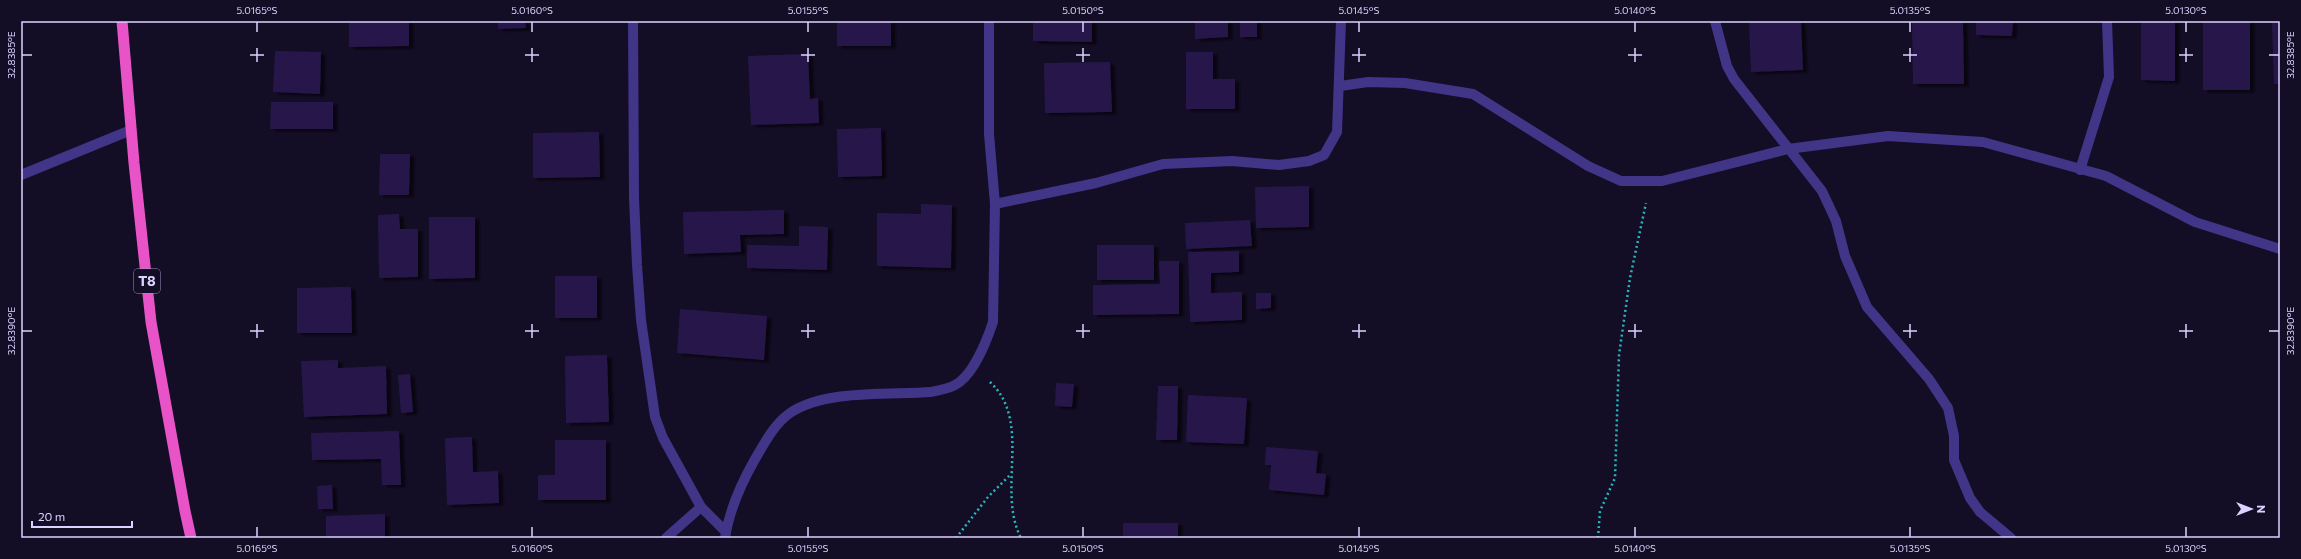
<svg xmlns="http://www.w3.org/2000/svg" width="2301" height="559" font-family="Commissioner,sans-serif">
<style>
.building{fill:#261848;filter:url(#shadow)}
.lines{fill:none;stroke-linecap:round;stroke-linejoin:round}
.path{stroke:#27b8be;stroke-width:2.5;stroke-dasharray:2 3;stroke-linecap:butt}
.minor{stroke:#413588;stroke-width:10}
.trunk{stroke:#e853c8;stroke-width:11}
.ticks{fill:none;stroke:#dcd2ff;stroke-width:1.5}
.labels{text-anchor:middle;stroke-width:3;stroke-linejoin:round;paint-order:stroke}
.shield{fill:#140d26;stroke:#a097be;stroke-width:1}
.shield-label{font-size:14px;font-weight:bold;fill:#dcd2ff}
.neatline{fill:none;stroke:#dcd2ff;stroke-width:1.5}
.ticks-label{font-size:10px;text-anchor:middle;fill:#dcd2ff}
</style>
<defs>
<filter id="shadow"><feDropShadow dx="4.5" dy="2.5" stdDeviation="1" flood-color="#0009"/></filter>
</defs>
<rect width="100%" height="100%" fill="#140d26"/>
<g class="building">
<polygon points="380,21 409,21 409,46 349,47 349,22"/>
<polygon points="498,21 525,21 526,28 498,29"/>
<rect x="837" y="21" width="54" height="25"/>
<polygon points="1033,21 1092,21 1092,42 1033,41"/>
<polygon points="1195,21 1228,21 1228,37 1195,39"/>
<rect x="1240" y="21" width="17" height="16"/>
<polygon points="1749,21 1801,21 1803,70 1751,72"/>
<polygon points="1912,21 1963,21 1964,84 1913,84"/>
<polygon points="1976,21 2013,21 2012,36 1976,35"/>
<polygon points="2141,21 2175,21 2175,81 2141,80"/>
<rect x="2203" y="21" width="47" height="69"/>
<polygon points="2272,23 2280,23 2280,84 2274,84"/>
<polygon points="275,51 321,52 320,94 273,92"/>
<polygon points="1186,52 1213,52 1213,79 1235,79 1235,109 1186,109"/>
<polygon points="808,54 810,99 818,98 819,123 751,125 748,56"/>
<polygon points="1110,62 1112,112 1045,113 1044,63"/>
<polygon points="271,102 333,102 333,129 270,129"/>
<polygon points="881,128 882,176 838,177 837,129"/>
<polygon points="599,132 600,177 533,178 533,133"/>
<polygon points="380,154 410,154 409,195 379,195"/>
<polygon points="1309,186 1309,227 1256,228 1255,187"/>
<polygon points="921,204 952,205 951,268 877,266 877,213 921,214"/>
<polygon points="784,210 784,234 740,235 741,252 684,254 683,212"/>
<polygon points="399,214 400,229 418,229 418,277 379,278 378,215"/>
<polygon points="429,217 475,217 475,278 429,279"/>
<polygon points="1250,220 1252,246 1186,249 1185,223"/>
<polygon points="799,226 828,227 827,270 747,268 747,245 799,246"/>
<rect x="1097" y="245" width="57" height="35"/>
<polygon points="1239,251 1239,272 1211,273 1211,293 1242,292 1242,320 1190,322 1188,252"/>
<polygon points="1159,261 1179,261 1179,314 1093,315 1093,285 1160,284"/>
<rect x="555" y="276" width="42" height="42"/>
<polygon points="351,287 352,333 297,333 297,288"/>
<polygon points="1256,293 1271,293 1271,308 1256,309"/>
<polygon points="680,309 767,316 764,360 677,353"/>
<polygon points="607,355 609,422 566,423 565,356"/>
<polygon points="338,360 338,368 386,366 387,414 304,417 301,361"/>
<polygon points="410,374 413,412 401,413 398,375"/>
<polygon points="1056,383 1074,384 1072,407 1055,406"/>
<polygon points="1158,386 1178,386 1177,440 1156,440"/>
<polygon points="1188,395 1247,398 1244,444 1186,442"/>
<polygon points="399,431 401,485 382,485 381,459 312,460 311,433"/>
<polygon points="472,437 473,472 498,471 499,503 447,505 445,438"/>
<polygon points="555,440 606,440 606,500 538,500 538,475 555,475"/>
<polygon points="1266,447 1318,451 1316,473 1326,474 1324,495 1269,490 1271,465 1265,465"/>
<polygon points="332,485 333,509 318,509 317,486"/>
<polygon points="385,514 385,538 326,538 326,516"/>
<rect x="1123" y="523" width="55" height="15"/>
</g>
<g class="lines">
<g class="path">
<path d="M990,382C1033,422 996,490 1021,538"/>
<polyline points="956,538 988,497 1011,474"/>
<polyline points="1598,538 1600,511 1615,478 1619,355 1630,278 1646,203"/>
</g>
<g class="minor">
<polyline points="633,21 634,198 637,265 641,320 655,417 663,438 701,507 726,532"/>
<polyline points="1715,21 1727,66 1734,79 1822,191 1836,221 1845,256 1867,307 1929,379 1948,408 1954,436 1954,460 1970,498 1980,512 2011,538"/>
<polyline points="1340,86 1368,82 1405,83 1473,94 1588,166 1621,181 1662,181 1788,149 1888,136 1983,142 2106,176 2195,222 2280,249"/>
<polyline points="2080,170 2109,77 2107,21"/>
<polyline points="21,175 131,130"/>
<polyline points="995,204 1096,183 1163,164 1232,161 1279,165 1309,161 1324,155 1337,132 1341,21"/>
<polyline points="666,538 701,507"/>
<path d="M725,538C729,512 741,484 754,461C764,444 774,424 790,413C825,389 891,395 931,392C939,390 948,389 955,385C973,376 987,340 993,322L995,204L989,134V21"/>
</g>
<polyline class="trunk" points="122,21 134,163 151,322 185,511 191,538"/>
</g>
<path class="ticks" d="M257,22V32M532,22V32M808,22V32M1083,22V32M1359,22V32M1635,22V32M1910,22V32M2186,22V32M257,48V62M532,48V62M808,48V62M1083,48V62M1359,48V62M1635,48V62M1910,48V62M2186,48V62M22,55H32M250,55H264M525,55H539M801,55H815M1076,55H1090M1352,55H1366M1628,55H1642M1903,55H1917M2179,55H2193M2269,55H2279M257,324V338M532,324V338M808,324V338M1083,324V338M1359,324V338M1635,324V338M1910,324V338M2186,324V338M22,331H32M250,331H264M525,331H539M801,331H815M1076,331H1090M1352,331H1366M1628,331H1642M1903,331H1917M2179,331H2193M2269,331H2279M257,527V537M532,527V537M808,527V537M1083,527V537M1359,527V537M1635,527V537M1910,527V537M2186,527V537"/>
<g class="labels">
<rect class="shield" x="134" y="269" width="26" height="24" rx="3"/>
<g class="shield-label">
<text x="147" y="286">T8</text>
</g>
</g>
<rect width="2301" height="559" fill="none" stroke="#140d26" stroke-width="44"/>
<g transform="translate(2251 509) rotate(90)" stroke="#140d26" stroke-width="3" paint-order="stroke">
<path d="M0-3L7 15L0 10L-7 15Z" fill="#dcd2ff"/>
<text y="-6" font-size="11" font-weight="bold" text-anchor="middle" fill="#dcd2ff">N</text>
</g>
<path d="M32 521v6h100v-6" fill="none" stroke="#dcd2ff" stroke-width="2"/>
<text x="38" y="521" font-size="12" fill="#dcd2ff" stroke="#140d26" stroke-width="3" paint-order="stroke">20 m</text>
<rect x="22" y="22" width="2257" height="515" class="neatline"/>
<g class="ticks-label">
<text x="257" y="14">5.0165°S</text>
<text x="532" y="14">5.0160°S</text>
<text x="808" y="14">5.0155°S</text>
<text x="1083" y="14">5.0150°S</text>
<text x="1359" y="14">5.0145°S</text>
<text x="1635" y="14">5.0140°S</text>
<text x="1910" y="14">5.0135°S</text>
<text x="2186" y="14">5.0130°S</text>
<text transform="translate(2290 55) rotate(-90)" y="4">32.8385°E</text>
<text transform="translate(11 55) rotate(-90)" y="4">32.8385°E</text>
<text transform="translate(2290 331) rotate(-90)" y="4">32.8390°E</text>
<text transform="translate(11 331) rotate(-90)" y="4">32.8390°E</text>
<text x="257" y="552">5.0165°S</text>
<text x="532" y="552">5.0160°S</text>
<text x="808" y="552">5.0155°S</text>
<text x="1083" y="552">5.0150°S</text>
<text x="1359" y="552">5.0145°S</text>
<text x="1635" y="552">5.0140°S</text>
<text x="1910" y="552">5.0135°S</text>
<text x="2186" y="552">5.0130°S</text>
</g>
</svg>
